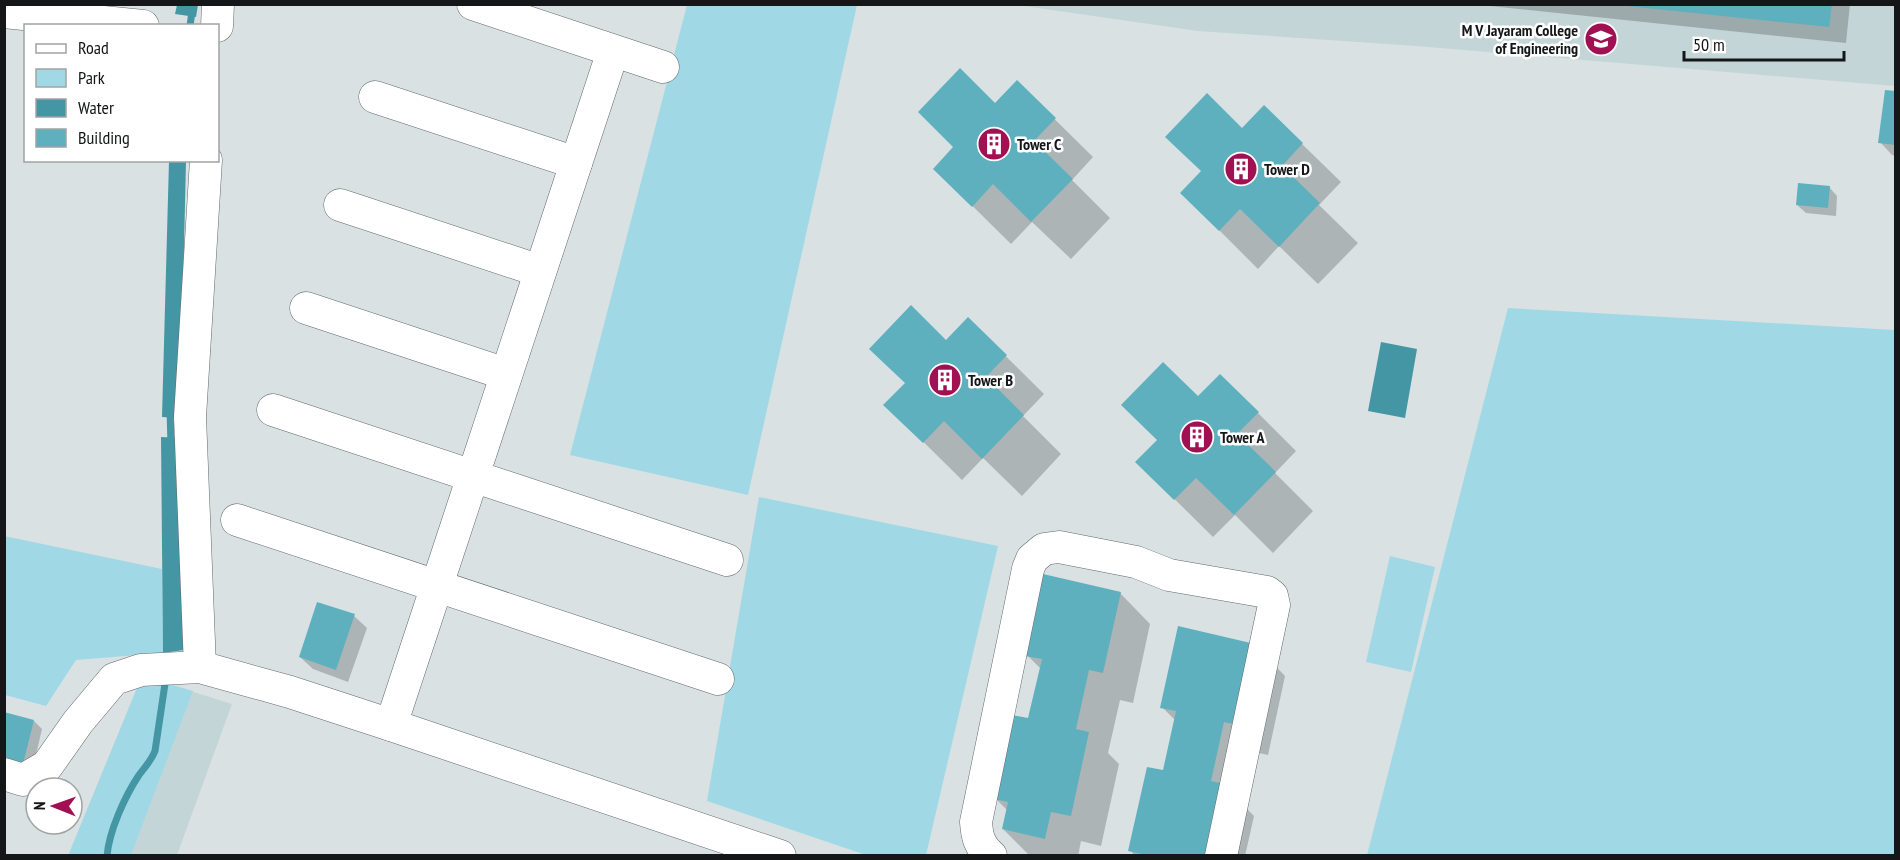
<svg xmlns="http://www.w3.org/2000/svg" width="1900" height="860" font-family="'PT Sans Narrow',sans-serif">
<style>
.built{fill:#c4d5d8}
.green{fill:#a0d9e5}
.water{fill:#4496a5}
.shadow{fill:#0003}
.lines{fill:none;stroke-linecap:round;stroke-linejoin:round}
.stream{stroke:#4496a5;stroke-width:7}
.building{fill:#5fb0bf}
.minor-casing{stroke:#62696b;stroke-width:33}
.minor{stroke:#fff;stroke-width:32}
.labels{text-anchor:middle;stroke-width:5;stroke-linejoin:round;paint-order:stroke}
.poi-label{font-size:16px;font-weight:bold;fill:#141617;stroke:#fff;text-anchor:start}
</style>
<rect width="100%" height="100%" fill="#d9e1e3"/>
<g class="built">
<polygon points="1017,5 1895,5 1895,86 1416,46 1198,31"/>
<polygon points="142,676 232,704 177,855 68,856"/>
</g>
<g class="green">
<polygon points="687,5 857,5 748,495 570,455"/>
<polygon points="1508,308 1895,330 1895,855 1367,855"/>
<polygon points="759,497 998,546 926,855 866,855 707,801"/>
<polygon points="4,536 162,569 163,653 76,660 46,706 5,695"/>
<polygon points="1390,556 1435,567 1411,672 1366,662"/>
<polygon points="142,676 193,691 131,855 68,856"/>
</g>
<g class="water">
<polygon points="177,5 198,5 196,17 175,14"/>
<polygon points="169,161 186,161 180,418 162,417"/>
<polygon points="1381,342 1417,349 1405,418 1368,411"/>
<polygon points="161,437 181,438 184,650 163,653"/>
</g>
<g class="shadow">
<polygon points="1471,4 1850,4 1846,43"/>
<polygon points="1017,82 1093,157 1072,180 1110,218 1071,259 1032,222 1011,244 935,169"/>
<polygon points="1896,92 1896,156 1892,155 1880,142"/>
<polygon points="1264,107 1341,182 1319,205 1358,243 1318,284 1279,246 1258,269 1182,193"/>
<polygon points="1829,187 1837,196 1836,216 1806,213 1797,205"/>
<polygon points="968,319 1044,394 1023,416 1061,454 1022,496 983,458 962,480 886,405"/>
<polygon points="1198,399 1258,413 1296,451 1275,473 1313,511 1273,553 1235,515 1213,537 1137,462"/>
<polygon points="1120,593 1150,624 1133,703 1120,700 1108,753 1119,764 1101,846 1081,841 1078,856 1030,856 1003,829 1007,810 995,798 1030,720 1041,669 1027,655"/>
<polygon points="354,616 367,628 348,682 313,669 300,657"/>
<polygon points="1255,645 1285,676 1268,755 1255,752 1243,805 1254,816 1245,856 1135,856 1130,850 1164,772 1176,721 1162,707"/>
<polygon points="34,721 42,729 32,772 4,758"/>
</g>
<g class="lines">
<g class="stream">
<polyline points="190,26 193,4"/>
<polyline points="170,409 171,446"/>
<path d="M107,856C109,831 125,796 139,775C145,767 151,761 155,751L166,677"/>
</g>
</g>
<g class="building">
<polygon points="1627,4 1832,4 1829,27 1627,6"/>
<polygon points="960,68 995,103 1017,80 1056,118 1034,141 1073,179 1031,222 993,184 972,207 933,169 953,147 918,112"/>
<polygon points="1885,90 1896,91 1896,145 1878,143"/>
<polygon points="1207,93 1242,128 1264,105 1303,143 1282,166 1320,203 1279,247 1240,209 1219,231 1180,193 1201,171 1165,137"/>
<polygon points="1798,183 1830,186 1828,208 1796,205"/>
<polygon points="911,305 946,340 968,317 1007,355 986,377 1024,415 982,459 944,421 923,443 883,405 905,383 869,349"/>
<polygon points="1163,362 1198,396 1220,374 1259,412 1237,434 1276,472 1234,515 1196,478 1174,500 1135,462 1157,440 1121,405"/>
<polygon points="1043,574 1121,592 1103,673 1089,670 1076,729 1089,732 1071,816 1051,812 1045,839 1002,829 1008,802 994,799 1012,715 1028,718 1042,659 1025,656"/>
<polygon points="317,602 355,614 336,670 299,657"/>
<polygon points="1178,626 1255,644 1237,725 1224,722 1211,781 1224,784 1209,856 1142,856 1142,854 1128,851 1147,767 1163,770 1176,711 1160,708"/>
<polygon points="4,712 34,720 23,764 4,760"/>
</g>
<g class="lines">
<g class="minor-casing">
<g id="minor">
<polyline points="473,4 663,67"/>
<polyline points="4,12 143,26"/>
<polyline points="217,26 218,4"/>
<polyline points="375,97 576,163"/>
<polyline points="340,205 540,271"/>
<polyline points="306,308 506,374"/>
<polyline points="273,410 727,560"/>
<polyline points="237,520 718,679"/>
<polyline points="200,667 190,417 206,160"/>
<polyline points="391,725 613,51"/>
<polyline points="4,774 23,780 47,766 78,722 114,679 141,670 200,667 290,692 391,725 780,856"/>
<path d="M991,856C979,846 977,836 976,822L1028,569L1032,559L1044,549L1059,547L1136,562L1169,575L1267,592L1272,596L1274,605L1221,856"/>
</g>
</g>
<use href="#minor" class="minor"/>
</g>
<defs>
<g id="university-disc" transform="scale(1.725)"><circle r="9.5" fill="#a21054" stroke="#fff"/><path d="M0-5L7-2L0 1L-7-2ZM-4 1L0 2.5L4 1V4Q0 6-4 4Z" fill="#fff"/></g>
<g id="building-disc" transform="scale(1.725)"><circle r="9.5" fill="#a21054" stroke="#fff"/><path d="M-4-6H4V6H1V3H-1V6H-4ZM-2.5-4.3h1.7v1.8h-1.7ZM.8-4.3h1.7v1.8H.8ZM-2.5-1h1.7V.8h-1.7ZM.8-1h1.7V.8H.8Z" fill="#fff"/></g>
</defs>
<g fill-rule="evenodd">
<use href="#university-disc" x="1601" y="39"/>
<use href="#building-disc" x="994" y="144"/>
<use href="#building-disc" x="1241" y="169"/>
<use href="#building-disc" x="945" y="380"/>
<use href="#building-disc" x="1197" y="437"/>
</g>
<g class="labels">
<g class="poi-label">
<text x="1578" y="36" text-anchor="end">M V Jayaram College<tspan x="1578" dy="18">of Engineering</tspan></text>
<text x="1017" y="150">Tower C</text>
<text x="1264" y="175">Tower D</text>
<text x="968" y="386">Tower B</text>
<text x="1220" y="443">Tower A</text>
</g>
</g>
<rect width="1900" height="860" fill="none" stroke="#141617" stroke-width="12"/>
<rect x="24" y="24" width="195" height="138" fill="#ffffff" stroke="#a1a2a2" stroke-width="1.5"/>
<rect x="36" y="44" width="30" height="9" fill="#ffffff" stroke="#a1a2a2" stroke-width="1.5"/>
<text x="78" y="54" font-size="18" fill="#141617">Road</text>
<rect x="36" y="69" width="30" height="18" fill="#a0d9e5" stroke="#a1a2a2" stroke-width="1.5"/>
<text x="78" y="84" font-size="18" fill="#141617">Park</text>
<rect x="36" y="99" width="30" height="18" fill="#4496a5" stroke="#a1a2a2" stroke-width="1.5"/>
<text x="78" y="114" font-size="18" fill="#141617">Water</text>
<rect x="36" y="129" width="30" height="18" fill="#5fb0bf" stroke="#a1a2a2" stroke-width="1.5"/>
<text x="78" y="144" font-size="18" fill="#141617">Building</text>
<g transform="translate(54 806) rotate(271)"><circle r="28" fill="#ffffff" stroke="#a1a2a2" stroke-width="1.5"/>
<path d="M0-4.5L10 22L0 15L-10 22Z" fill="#a21054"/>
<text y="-9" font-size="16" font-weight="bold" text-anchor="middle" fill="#141617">N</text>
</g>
<path d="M1684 51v9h160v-9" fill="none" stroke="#141617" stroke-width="3"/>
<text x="1693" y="51" font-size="18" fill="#141617" stroke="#ffffff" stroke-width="4.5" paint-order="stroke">50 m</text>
</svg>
